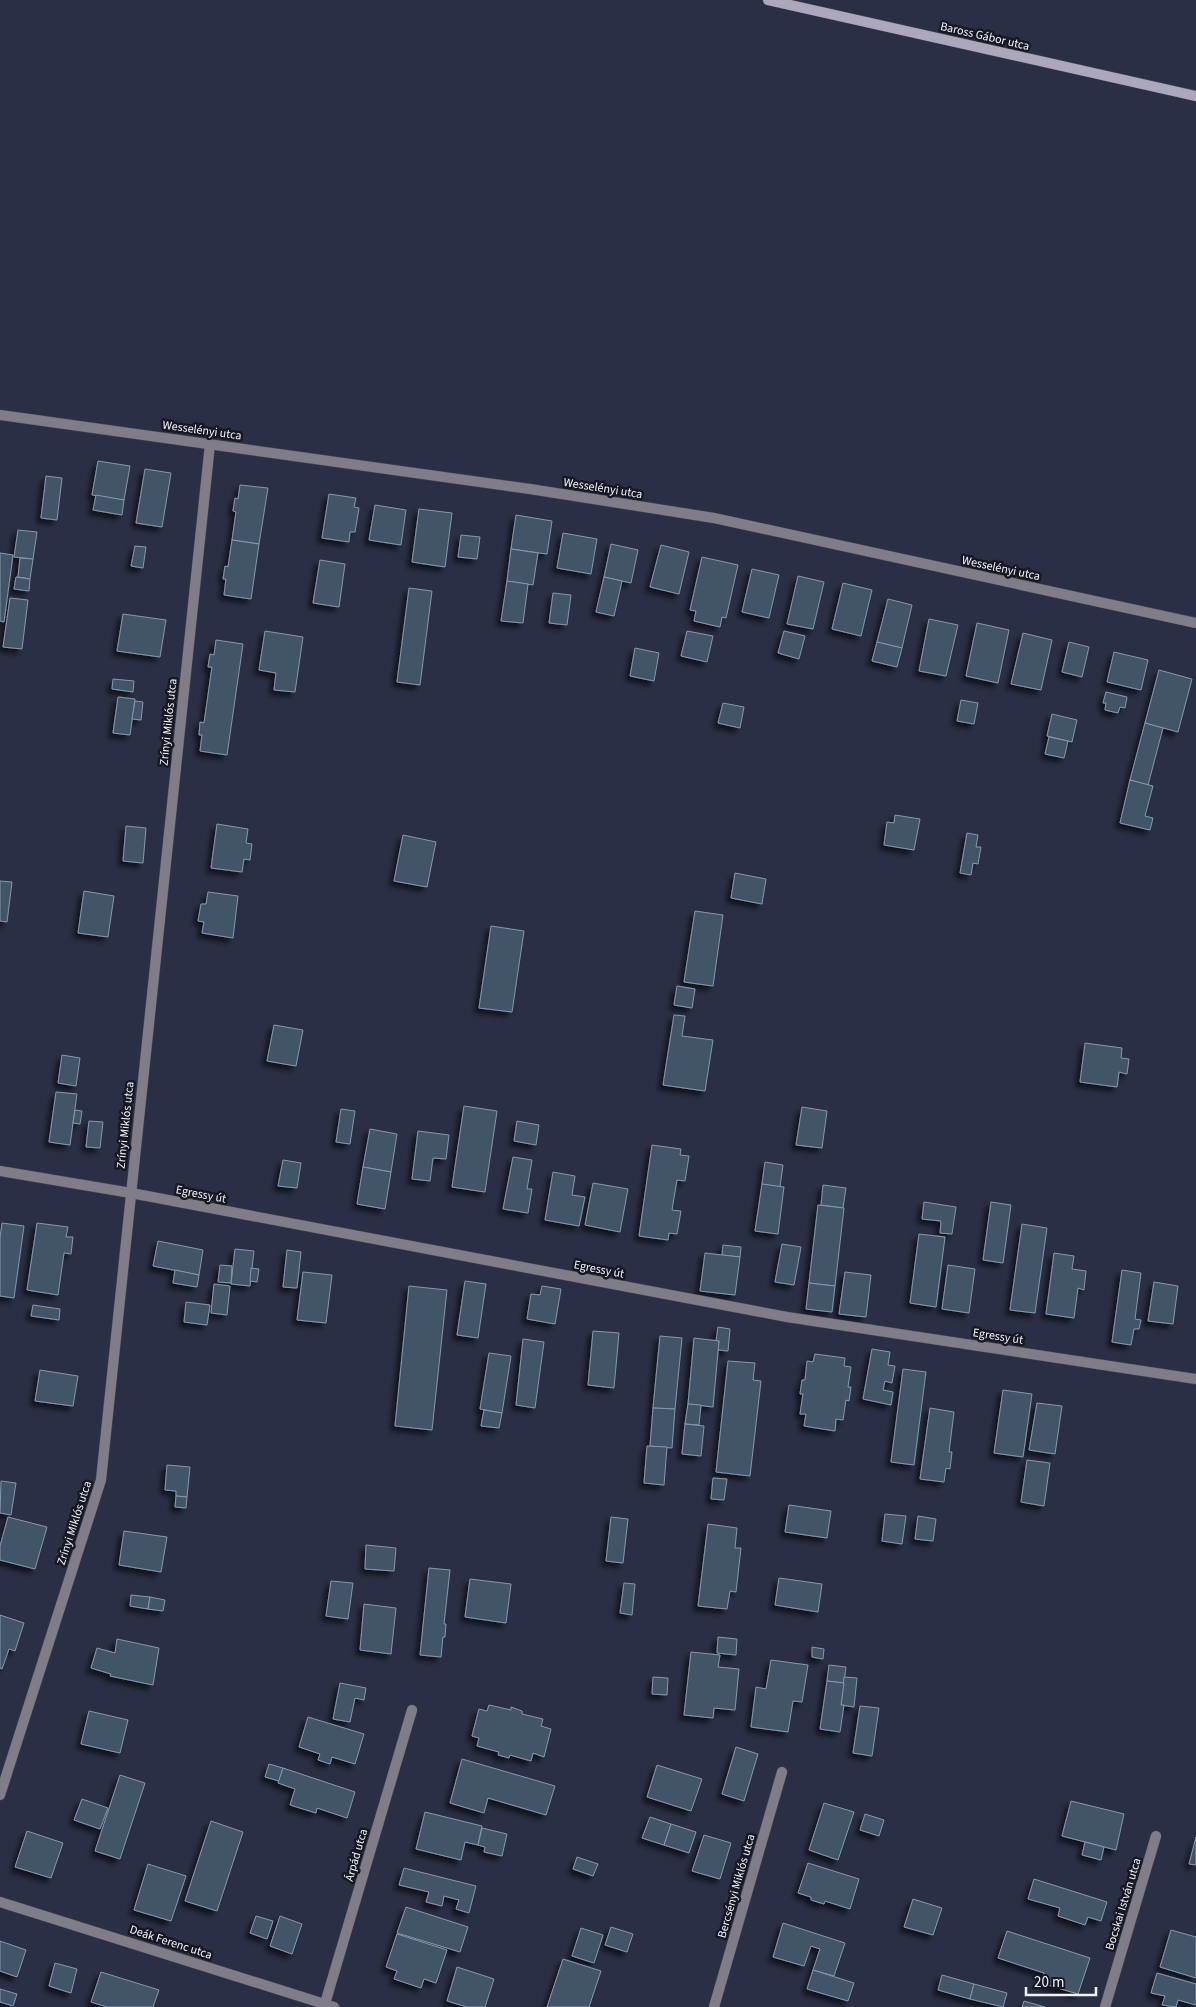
<svg xmlns="http://www.w3.org/2000/svg" width="1196" height="2007" font-family="'Source Sans 3',sans-serif">
<style>
.building{fill:#435468;stroke:#8598ae;filter:url(#shadow)}
.lines{fill:none;stroke-linecap:round;stroke-linejoin:round}
.street-casing{stroke:#474b5f;stroke-width:11}
.secondary-casing{stroke:#474b5f;stroke-width:11}
.street{stroke:#807d88;stroke-width:10}
.secondary{stroke:#aca7ba;stroke-width:10}
.labels{text-anchor:middle;stroke-width:5;stroke-linejoin:round;paint-order:stroke}
.street-label{font-size:12px;fill:#f2f4fd;stroke:#161822}
</style>
<defs>
<filter id="shadow"><feDropShadow dx="-4.5" dy="4.5" stdDeviation="2.5" flood-color="#0009"/></filter>
</defs>
<rect width="100%" height="100%" fill="#2b2f45"/>
<g class="building">
<polygon points="98,461 130,466 124,500 92,495"/>
<polygon points="145,469 171,473 162,527 136,523"/>
<polygon points="46,476 62,478 57,520 41,518"/>
<polygon points="240,485 268,488 259,544 232,540 236,512 233,511 235,498 238,499"/>
<polygon points="329,494 356,498 354,507 359,508 355,532 350,532 349,542 322,538"/>
<polygon points="96,495 124,500 122,515 93,510"/>
<polygon points="375,505 406,510 401,545 369,540"/>
<polygon points="419,509 452,513 445,567 412,562"/>
<polygon points="516,515 552,521 547,554 511,549"/>
<polygon points="18,530 37,532 33,559 14,557"/>
<polygon points="563,533 597,539 591,574 557,568"/>
<polygon points="461,535 480,537 477,559 458,557"/>
<polygon points="232,540 259,544 251,599 224,595 226,579 223,579 225,566 228,567"/>
<polygon points="611,544 638,550 631,583 604,577"/>
<polygon points="661,545 689,552 679,594 650,587"/>
<polygon points="135,546 146,547 143,568 131,566"/>
<polygon points="511,549 538,553 533,585 507,581"/>
<polygon points="0,553 13,555 4,622 0,621"/>
<polygon points="702,557 738,565 726,618 722,617 720,627 694,621 696,611 690,610"/>
<polygon points="20,558 33,559 30,579 18,577"/>
<polygon points="320,560 345,564 339,607 313,603"/>
<polygon points="752,569 779,575 769,618 742,612"/>
<polygon points="798,576 824,582 813,629 787,624"/>
<polygon points="16,577 30,579 29,591 14,589"/>
<polygon points="604,577 622,581 614,616 596,612"/>
<polygon points="507,581 528,584 523,623 501,621"/>
<polygon points="843,583 872,590 861,636 832,629"/>
<polygon points="409,588 432,591 420,685 397,682"/>
<polygon points="553,593 571,595 567,625 549,623"/>
<polygon points="10,598 28,600 22,649 3,647"/>
<polygon points="888,599 912,605 902,648 877,642"/>
<polygon points="123,614 166,620 160,657 117,651"/>
<polygon points="929,619 958,625 946,676 919,671"/>
<polygon points="977,623 1009,630 998,683 966,676"/>
<polygon points="265,631 303,637 295,692 274,690 276,673 259,670"/>
<polygon points="687,631 713,636 707,662 681,656"/>
<polygon points="784,631 805,636 799,659 778,653"/>
<polygon points="1023,633 1052,640 1041,690 1011,684"/>
<polygon points="216,640 243,644 227,755 200,751 202,735 199,735 200,722 204,723 212,667 208,667 210,654 214,655"/>
<polygon points="877,642 902,648 897,667 872,661"/>
<polygon points="1069,642 1089,647 1082,677 1062,672"/>
<polygon points="635,648 659,653 654,681 630,676"/>
<polygon points="1114,652 1148,660 1141,690 1107,682"/>
<polygon points="1159,670 1192,679 1178,732 1145,723"/>
<polygon points="113,679 134,681 133,692 112,689"/>
<polygon points="1106,692 1127,697 1125,708 1120,707 1118,713 1105,710 1106,703 1103,703"/>
<polygon points="118,697 135,699 130,735 113,733"/>
<polygon points="961,700 978,703 974,724 957,721"/>
<polygon points="135,701 143,702 141,720 132,719"/>
<polygon points="723,703 744,707 740,728 718,723"/>
<polygon points="1052,714 1077,720 1072,742 1047,736"/>
<polygon points="1145,723 1163,728 1148,785 1130,780"/>
<polygon points="1049,737 1068,741 1064,758 1045,754"/>
<polygon points="1130,780 1153,786 1145,816 1153,818 1150,830 1120,823"/>
<polygon points="895,815 920,819 914,850 884,845 887,822 894,823"/>
<polygon points="217,824 248,829 246,843 252,844 250,860 244,859 242,872 211,868"/>
<polygon points="126,826 146,828 143,863 123,861"/>
<polygon points="967,833 978,835 976,847 981,847 978,864 973,863 971,875 960,873"/>
<polygon points="403,835 436,842 427,887 394,881"/>
<polygon points="735,873 766,879 762,904 731,898"/>
<polygon points="0,881 12,882 7,922 0,921"/>
<polygon points="84,891 114,896 108,937 78,933"/>
<polygon points="208,892 238,896 233,938 202,933 204,922 198,921 201,904 206,904"/>
<polygon points="695,911 723,915 713,986 684,982"/>
<polygon points="491,926 524,931 512,1012 479,1008"/>
<polygon points="677,986 695,989 692,1008 674,1005"/>
<polygon points="674,1015 685,1016 682,1036 713,1040 705,1091 663,1085"/>
<polygon points="274,1025 303,1030 296,1066 267,1061"/>
<polygon points="1085,1043 1122,1048 1121,1058 1129,1059 1127,1074 1119,1072 1117,1087 1080,1082"/>
<polygon points="62,1055 80,1058 76,1086 58,1083"/>
<polygon points="56,1092 77,1094 70,1145 49,1142"/>
<polygon points="464,1106 497,1111 485,1192 452,1187"/>
<polygon points="802,1107 827,1111 822,1148 796,1145"/>
<polygon points="341,1109 355,1111 350,1144 336,1142"/>
<polygon points="75,1110 82,1111 80,1124 73,1123"/>
<polygon points="89,1121 103,1122 100,1148 86,1147"/>
<polygon points="517,1121 539,1125 536,1145 514,1141"/>
<polygon points="370,1129 397,1134 391,1172 363,1167"/>
<polygon points="418,1131 449,1135 446,1159 433,1158 430,1181 412,1179"/>
<polygon points="652,1145 681,1149 680,1155 689,1156 685,1181 677,1180 672,1210 681,1211 677,1234 669,1233 668,1240 639,1236"/>
<polygon points="513,1157 532,1160 527,1189 532,1189 528,1213 503,1209"/>
<polygon points="283,1160 301,1163 297,1188 278,1186"/>
<polygon points="765,1162 783,1165 780,1187 762,1184"/>
<polygon points="363,1167 391,1172 385,1209 357,1204"/>
<polygon points="553,1172 575,1176 572,1195 585,1197 579,1226 545,1220"/>
<polygon points="593,1183 628,1189 620,1232 585,1225"/>
<polygon points="762,1184 784,1187 778,1234 755,1231"/>
<polygon points="823,1185 846,1188 843,1208 821,1205"/>
<polygon points="924,1202 956,1207 952,1234 940,1233 941,1221 922,1219"/>
<polygon points="991,1202 1011,1205 1003,1263 983,1260"/>
<polygon points="818,1205 844,1208 835,1286 809,1283"/>
<polygon points="2,1223 24,1226 14,1298 0,1296 0,1238"/>
<polygon points="37,1223 68,1227 66,1237 73,1237 71,1254 64,1253 58,1295 27,1290"/>
<polygon points="1022,1224 1047,1228 1035,1313 1010,1310"/>
<polygon points="919,1234 945,1237 936,1307 910,1303"/>
<polygon points="158,1241 203,1250 199,1275 153,1266"/>
<polygon points="782,1244 801,1247 794,1285 775,1282"/>
<polygon points="723,1245 741,1247 740,1257 722,1255"/>
<polygon points="235,1249 254,1251 250,1286 231,1284"/>
<polygon points="287,1250 301,1252 297,1288 283,1287"/>
<polygon points="705,1253 740,1257 735,1295 700,1291"/>
<polygon points="1054,1253 1074,1256 1072,1269 1086,1271 1084,1290 1078,1288 1074,1318 1046,1314"/>
<polygon points="220,1265 232,1266 231,1283 218,1282"/>
<polygon points="948,1265 975,1269 969,1313 942,1309"/>
<polygon points="251,1268 259,1269 257,1282 250,1281"/>
<polygon points="175,1270 199,1275 197,1287 173,1283"/>
<polygon points="1122,1270 1141,1273 1135,1319 1141,1320 1139,1329 1134,1329 1131,1345 1112,1342"/>
<polygon points="303,1272 332,1275 326,1323 297,1320"/>
<polygon points="845,1272 871,1275 866,1317 839,1314"/>
<polygon points="465,1281 486,1284 478,1338 457,1335"/>
<polygon points="1154,1282 1178,1286 1173,1324 1148,1321"/>
<polygon points="809,1283 835,1286 832,1312 806,1309"/>
<polygon points="214,1284 230,1286 227,1315 211,1313"/>
<polygon points="409,1286 447,1290 432,1430 395,1426"/>
<polygon points="542,1286 561,1289 555,1324 527,1319 531,1294 540,1295"/>
<polygon points="186,1302 210,1305 207,1325 184,1322"/>
<polygon points="33,1305 60,1309 59,1320 31,1316"/>
<polygon points="718,1327 730,1329 728,1351 718,1350 719,1341 716,1341"/>
<polygon points="593,1331 619,1333 614,1388 588,1385"/>
<polygon points="660,1336 682,1338 675,1409 653,1408"/>
<polygon points="694,1338 719,1341 713,1407 688,1404"/>
<polygon points="523,1339 544,1342 535,1408 516,1405"/>
<polygon points="872,1349 890,1352 888,1365 895,1366 892,1383 885,1381 883,1390 893,1392 891,1405 863,1399"/>
<polygon points="489,1353 511,1356 502,1413 480,1409"/>
<polygon points="815,1354 845,1358 844,1366 851,1367 848,1387 851,1387 849,1401 846,1400 843,1420 836,1419 835,1431 804,1426 806,1414 800,1414 803,1394 800,1394 802,1380 805,1380 807,1361 813,1362"/>
<polygon points="728,1361 755,1363 753,1380 761,1381 750,1476 716,1472"/>
<polygon points="903,1369 926,1372 914,1465 891,1462"/>
<polygon points="40,1370 78,1376 73,1406 35,1401"/>
<polygon points="1003,1390 1032,1394 1023,1457 994,1453"/>
<polygon points="1037,1403 1062,1406 1055,1454 1029,1450"/>
<polygon points="688,1404 701,1405 699,1425 685,1424"/>
<polygon points="653,1408 675,1409 672,1448 650,1446"/>
<polygon points="930,1408 954,1412 949,1452 952,1452 950,1469 946,1468 944,1482 920,1479"/>
<polygon points="484,1410 502,1413 499,1428 481,1426"/>
<polygon points="685,1424 704,1426 701,1456 682,1454"/>
<polygon points="647,1446 667,1447 664,1485 644,1483"/>
<polygon points="1027,1460 1050,1463 1044,1506 1021,1502"/>
<polygon points="167,1465 190,1467 187,1497 176,1496 176,1491 165,1490"/>
<polygon points="713,1478 727,1479 724,1500 711,1499"/>
<polygon points="1,1481 16,1483 11,1515 0,1513"/>
<polygon points="176,1496 187,1497 186,1508 175,1507"/>
<polygon points="789,1505 831,1511 827,1538 785,1532"/>
<polygon points="885,1514 906,1516 902,1544 882,1541"/>
<polygon points="918,1516 936,1519 933,1541 915,1539"/>
<polygon points="8,1517 47,1527 35,1569 0,1560 0,1546"/>
<polygon points="611,1517 628,1519 623,1563 606,1561"/>
<polygon points="708,1524 737,1528 735,1548 741,1548 736,1592 730,1591 727,1609 698,1606"/>
<polygon points="124,1531 167,1537 161,1572 119,1565"/>
<polygon points="366,1545 396,1548 394,1571 365,1569"/>
<polygon points="429,1568 450,1570 444,1624 446,1624 445,1637 443,1637 441,1657 420,1655"/>
<polygon points="779,1578 822,1584 818,1612 775,1605"/>
<polygon points="470,1579 511,1584 506,1623 465,1617"/>
<polygon points="331,1581 353,1583 348,1619 326,1616"/>
<polygon points="624,1583 635,1584 632,1615 620,1613"/>
<polygon points="131,1595 150,1597 148,1609 130,1606"/>
<polygon points="150,1597 165,1600 163,1611 148,1609"/>
<polygon points="364,1604 396,1608 391,1654 360,1650"/>
<polygon points="0,1615 24,1623 15,1651 9,1649 2,1669 0,1668"/>
<polygon points="718,1637 737,1639 736,1655 717,1653"/>
<polygon points="117,1639 159,1648 153,1685 110,1676 111,1674 91,1668 97,1648 115,1653"/>
<polygon points="812,1647 824,1649 823,1659 812,1657"/>
<polygon points="691,1652 720,1655 718,1667 739,1669 735,1710 714,1708 713,1718 684,1715"/>
<polygon points="771,1660 808,1665 802,1702 793,1701 788,1732 751,1727 756,1687 766,1689"/>
<polygon points="829,1665 846,1667 844,1683 827,1681"/>
<polygon points="653,1677 668,1678 667,1695 652,1694"/>
<polygon points="844,1677 857,1678 854,1707 841,1705"/>
<polygon points="827,1681 844,1683 841,1705 844,1705 840,1732 820,1729"/>
<polygon points="340,1683 366,1688 364,1700 355,1698 350,1722 333,1719"/>
<polygon points="489,1705 511,1710 511,1707 522,1711 522,1714 543,1719 541,1726 551,1729 544,1757 533,1753 531,1761 510,1755 509,1758 498,1755 499,1752 477,1746 479,1738 472,1736 479,1709 487,1711"/>
<polygon points="860,1706 879,1708 872,1756 853,1753"/>
<polygon points="89,1711 128,1720 120,1753 81,1744"/>
<polygon points="308,1717 364,1734 355,1764 332,1757 330,1764 318,1760 320,1754 299,1747"/>
<polygon points="736,1747 758,1754 744,1801 722,1794"/>
<polygon points="462,1759 555,1786 546,1815 488,1798 484,1813 450,1803"/>
<polygon points="269,1764 283,1768 279,1781 265,1777"/>
<polygon points="657,1765 702,1779 691,1811 647,1797"/>
<polygon points="283,1768 355,1792 347,1818 317,1808 316,1813 290,1805 295,1789 278,1783"/>
<polygon points="120,1775 145,1783 120,1859 95,1851"/>
<polygon points="82,1799 108,1808 100,1829 74,1820"/>
<polygon points="1071,1801 1124,1814 1116,1850 1062,1836"/>
<polygon points="824,1803 854,1812 838,1860 809,1850"/>
<polygon points="425,1812 482,1826 478,1845 465,1842 461,1860 416,1849"/>
<polygon points="865,1814 884,1820 879,1836 860,1830"/>
<polygon points="650,1817 671,1824 664,1845 642,1838"/>
<polygon points="211,1821 243,1832 217,1911 185,1901"/>
<polygon points="671,1824 696,1832 689,1853 664,1845"/>
<polygon points="482,1828 507,1834 502,1856 484,1852 485,1847 478,1845"/>
<polygon points="27,1831 63,1843 51,1878 15,1867"/>
<polygon points="704,1835 731,1843 720,1879 692,1871"/>
<polygon points="1196,1837 1196,1865 1189,1864"/>
<polygon points="1085,1842 1104,1847 1101,1860 1082,1855"/>
<polygon points="577,1857 598,1864 593,1876 573,1869"/>
<polygon points="808,1863 859,1879 850,1909 825,1901 824,1904 811,1900 811,1897 798,1893"/>
<polygon points="148,1864 186,1876 171,1921 134,1910"/>
<polygon points="404,1868 476,1886 469,1913 456,1909 459,1900 444,1896 442,1906 426,1902 429,1892 399,1885"/>
<polygon points="1034,1879 1107,1902 1101,1921 1088,1917 1085,1925 1058,1916 1060,1908 1028,1899"/>
<polygon points="913,1899 942,1908 933,1935 904,1927"/>
<polygon points="406,1907 468,1927 460,1952 397,1933"/>
<polygon points="256,1916 273,1921 267,1939 250,1933"/>
<polygon points="280,1916 302,1924 292,1954 270,1946"/>
<polygon points="783,1923 845,1943 834,1976 813,1970 820,1949 811,1946 804,1966 773,1957"/>
<polygon points="611,1927 633,1934 627,1952 605,1945"/>
<polygon points="581,1928 603,1935 594,1963 572,1956"/>
<polygon points="1171,1930 1196,1937 1196,1978 1160,1967"/>
<polygon points="1007,1931 1090,1958 1078,1994 1041,1983 1044,1973 998,1958"/>
<polygon points="397,1934 447,1950 436,1983 424,1979 421,1988 394,1979 397,1971 386,1967"/>
<polygon points="0,1941 26,1950 17,1977 0,1971"/>
<polygon points="563,1959 601,1971 589,2007 547,2007"/>
<polygon points="55,1963 77,1969 71,1993 49,1986"/>
<polygon points="457,1967 494,1979 485,2007 467,2007 447,2001"/>
<polygon points="813,1970 854,1983 848,2001 807,1989"/>
<polygon points="101,1972 159,1990 153,2007 107,2007 91,2002"/>
<polygon points="1157,1973 1196,1984 1196,2005 1178,2000 1176,2007 1162,2005 1165,1996 1151,1993"/>
<polygon points="942,1975 974,1984 970,1999 938,1990"/>
<polygon points="974,1984 1007,1993 1003,2007 970,1999"/>
<polygon points="0,1989 17,1994 13,2006 0,2002"/>
<polygon points="1024,2001 1045,2007 1022,2007"/>
</g>
<g class="lines">
<g class="street-casing">
<g id="street">
<polyline points="0,415 530,489 714,518 1196,623"/>
<polyline points="0,1171 131,1193 787,1317 1196,1379"/>
<polyline points="0,1795 101,1480 210,444"/>
<polyline points="0,1902 334,2007"/>
<polyline points="324,2007 412,1710"/>
<polyline points="714,2007 782,1772"/>
<polyline points="1105,2007 1156,1836"/>
</g>
</g>
<g class="secondary-casing">
<polyline id="secondary" points="768,0 1196,96"/>
</g>
<use href="#street" class="street"/>
<use href="#secondary" class="secondary"/>
</g>
<g class="labels">
<g class="street-label">
<text transform="translate(985 36) rotate(13)" y="4">Baross Gábor utca</text>
<text transform="translate(202 430) rotate(8)" y="4">Wesselényi utca</text>
<text transform="translate(603 488) rotate(9)" y="4">Wesselényi utca</text>
<text transform="translate(1001 568) rotate(12)" y="4">Wesselényi utca</text>
<text transform="translate(168 722) rotate(-84)" y="4">Zrínyi Miklós utca</text>
<text transform="translate(125 1125) rotate(-84)" y="4">Zrínyi Miklós utca</text>
<text transform="translate(201 1194) rotate(11)" y="4">Egressy út</text>
<text transform="translate(599 1269) rotate(11)" y="4">Egressy út</text>
<text transform="translate(998 1336) rotate(9)" y="4">Egressy út</text>
<text transform="translate(74 1523) rotate(-72)" y="4">Zrínyi Miklós utca</text>
<text transform="translate(356 1855) rotate(-74)" y="4">Árpád utca</text>
<text transform="translate(736 1886) rotate(-74)" y="4">Bercsényi Miklós utca</text>
<text transform="translate(1123 1904) rotate(-73)" y="4">Bocskai István utca</text>
<text transform="translate(171 1942) rotate(18)" y="4">Deák Ferenc utca</text>
</g>
</g>
<path d="M1026 1987v8h70v-8" fill="none" stroke="#f2f4fd" stroke-width="2.5"/>
<text x="1034" y="1987" font-size="15" fill="#f2f4fd" stroke="#161822" stroke-width="4" paint-order="stroke">20 m</text>
</svg>
